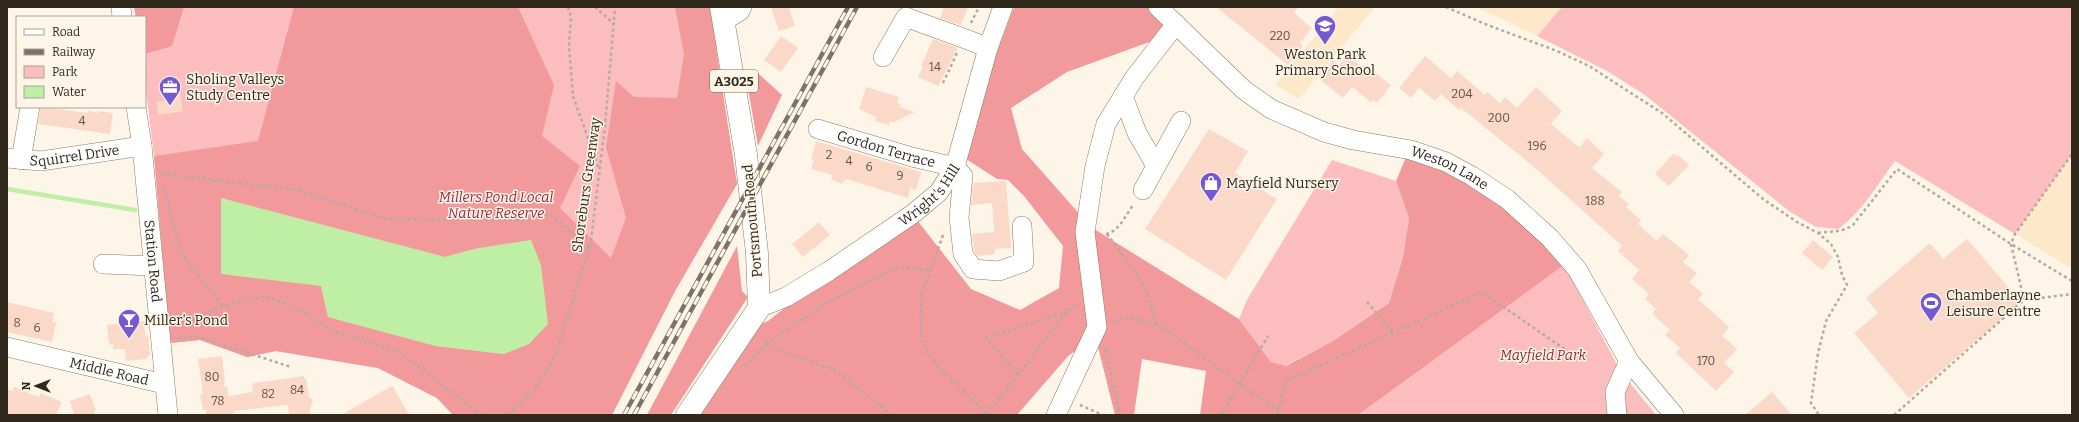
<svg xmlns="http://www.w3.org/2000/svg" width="2079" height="422" font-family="Bitter,serif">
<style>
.built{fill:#fee8ca}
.green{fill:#fcbdbe}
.forest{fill:#f2999c;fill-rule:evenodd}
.water{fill:#bfeea5}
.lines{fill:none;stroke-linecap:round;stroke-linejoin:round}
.stream{stroke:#bfeea5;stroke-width:4.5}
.building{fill:#fbd9c9}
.minor-casing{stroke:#8f7b5e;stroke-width:20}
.major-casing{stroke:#8f7b5e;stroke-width:23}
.path{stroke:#b4ab9f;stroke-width:2.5;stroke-dasharray:3 3;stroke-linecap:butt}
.minor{stroke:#fff;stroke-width:19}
.major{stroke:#fff;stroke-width:22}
.rail-casing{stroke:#7c7367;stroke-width:4.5}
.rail{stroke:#fef5e9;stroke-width:3;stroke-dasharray:9;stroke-linecap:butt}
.labels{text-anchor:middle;stroke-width:3;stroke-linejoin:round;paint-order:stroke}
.number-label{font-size:12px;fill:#645447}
.shield{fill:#fef5e9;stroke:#6e665a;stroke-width:1}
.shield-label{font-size:13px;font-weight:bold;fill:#31281c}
.poi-label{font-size:14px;fill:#31281c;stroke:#fef5e9;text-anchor:start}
.street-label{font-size:14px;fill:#31281c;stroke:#fef5e9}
.park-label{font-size:14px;font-style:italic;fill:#922b38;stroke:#fef5e9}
</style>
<rect width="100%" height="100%" fill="#fef5e9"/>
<g class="built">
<polygon points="1339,7 1375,7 1299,99 1275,85"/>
<polygon points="1476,7 1562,7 1537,36"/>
<polygon points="2072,154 2072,269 2015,234"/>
</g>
<g class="green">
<polygon points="134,7 705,7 737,184 675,291 612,415 453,415 437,398 378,368 276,351 247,357 200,340 170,343 154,156 145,82 145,17 136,17"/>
<path d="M1562,7H2072V154L2015,234L1895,161C1877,185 1863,211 1838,229L1816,227L1789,211L1645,95L1607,71L1537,36Z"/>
<polygon points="1332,160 1396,181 1409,218 1403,257 1389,303 1333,341 1285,366 1271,362 1239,319 1247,300"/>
<polygon points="1564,265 1621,372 1656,415 1358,415"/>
</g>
<g class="forest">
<polygon points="134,7 184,7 172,46 145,54 145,17 136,17"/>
<path d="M294,7H518L554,85L542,136L580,166L560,208L611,258L626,218L606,147L616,81L634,97L677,98L684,54L675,7H734L716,48L737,184L675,291L612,415H453L437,398L378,368L276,351L247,357L200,340L170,343L154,156L258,141ZM221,198L445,257L474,249L531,240L504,354L436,346L328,317L321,286Z"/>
<polygon points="1014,7 1148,7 1165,26 1152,41 1067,72 1011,108 1022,149 1091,227 1239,319 1271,362 1286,366 1333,341 1389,303 1403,257 1409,218 1396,181 1407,155 1471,183 1506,206 1564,265 1358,415 1200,415 1206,371 1142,359 1134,415 1115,415 1096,339 1069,355 1017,415 698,415 756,326 768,321 804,293 917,220 971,289 1020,310 1059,288 1063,246 1024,196 1008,180 997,179 963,157 992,65"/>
<polygon points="745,71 759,74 782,95 758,146"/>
<polygon points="737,246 742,291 748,297 671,415 647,415"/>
</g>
<polygon class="water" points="221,198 445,257 474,249 531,240 541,265 548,324 529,344 504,354 436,346 328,317 321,286 221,274"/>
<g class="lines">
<polyline class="stream" points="7,189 135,210"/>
</g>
<g class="building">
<polygon points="771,7 789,7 795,26 779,31"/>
<polygon points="944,7 968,7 961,25 940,18"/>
<polygon points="1216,7 1299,7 1294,13 1312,28 1300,43 1303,46 1288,65"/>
<polygon points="781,36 798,48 781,72 764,60"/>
<polygon points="933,39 958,48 938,86 918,77 923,67 921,66"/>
<polygon points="1347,55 1368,71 1370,69 1391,85 1377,103 1373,100 1371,102 1352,87 1343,98 1318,78 1333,60 1339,65"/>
<polygon points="1425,56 1451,78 1457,71 1485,95 1487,92 1500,103 1505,97 1517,108 1536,87 1562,111 1551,124 1576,145 1580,147 1587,138 1604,154 1592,168 1622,192 1619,196 1629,204 1626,207 1641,220 1638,224 1657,241 1663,234 1689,255 1683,262 1697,273 1689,282 1703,294 1698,299 1729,327 1722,336 1737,349 1724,363 1734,372 1716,391 1676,353 1680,348 1665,335 1670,330 1655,317 1656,316 1652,314 1656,309 1645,299 1649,294 1632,279 1639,270 1618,251 1622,246 1534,167 1461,108 1459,110 1441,94 1435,101 1419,88 1411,98 1399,88"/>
<polygon points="866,87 899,97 897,103 901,104 900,107 915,112 894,122 890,121 889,125 875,121 876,117 859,109"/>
<polygon points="180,92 183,111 158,115 157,102 165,101 164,95"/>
<polygon points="41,107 88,113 88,111 98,113 99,111 113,113 110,134 38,124"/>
<polygon points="1209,129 1248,151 1235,173 1277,199 1226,280 1145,229"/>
<polygon points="816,141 921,172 916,190 910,188 908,198 846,179 842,184 831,179 832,175 811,169 814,160 811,159"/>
<polygon points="1673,154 1679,156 1689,165 1669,186 1655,174"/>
<polygon points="1006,181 1011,248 995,249 995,254 977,256 974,250 972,234 994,232 992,203 971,205 973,183"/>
<polygon points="819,222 830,235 803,257 792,244"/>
<polygon points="1967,239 2021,302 1909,398 1854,333 1878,313 1866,298 1930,243 1943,259"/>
<polygon points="1813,240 1833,257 1822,270 1802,253"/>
<polygon points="7,302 54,313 52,322 56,322 52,342 7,332"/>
<polygon points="144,321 145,336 148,335 150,354 146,359 126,361 125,349 113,349 113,344 109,345 107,325"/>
<polygon points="222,356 225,381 223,387 227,387 228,396 253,392 252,385 254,383 304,376 304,378 306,378 309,397 313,399 309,415 289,415 288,405 234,411 234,415 206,415 206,409 203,410 200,394 203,394 198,359"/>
<polygon points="393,386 409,415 341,415 388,388"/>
<polygon points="14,387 39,397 41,393 62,402 56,415 7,415 7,389 13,391"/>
<polygon points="1772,392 1792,415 1745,415"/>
<polygon points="90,394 96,411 94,411 95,415 74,415 70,401"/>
</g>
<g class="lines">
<g class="minor-casing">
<g id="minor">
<polyline points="121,7 122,17"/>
<path id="s1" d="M1158,7L1244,90L1271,109L1324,132L1353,140L1411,150L1446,162L1472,176L1507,199L1550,238L1577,269L1629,361L1674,415"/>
<polyline points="724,21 740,11 742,7"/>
<path d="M883,57L906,17C933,28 961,36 988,48"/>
<polyline points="1123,96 1137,133 1156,166"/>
<path id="s2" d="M136,107L142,146L168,415"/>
<path id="s3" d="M818,129L912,157L955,167L963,176L959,217L963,254L973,269L999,271L1024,262L1022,226"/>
<path id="s4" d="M7,158L41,161L142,146"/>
<polyline points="21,160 30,107"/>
<polyline points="1143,190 1181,121"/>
<polyline points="103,264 153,266"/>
<path id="s5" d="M759,308L786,297L829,271L914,213L939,192L955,167L988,48L1003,7"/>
<path id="s6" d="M7,347L164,384"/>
<polyline points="1056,415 1097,327 1085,232 1095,166 1106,124 1135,77 1176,24"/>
<polyline points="1617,415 1615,392 1629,361"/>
</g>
</g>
<g class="major-casing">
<polyline id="major" points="687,415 759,308 757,253 746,155 721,7"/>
</g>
<g class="path">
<polyline points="568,7 571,16 569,46 573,96 599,169"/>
<polyline points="595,7 614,24"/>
<polyline points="1446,7 1485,24 1557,51 1589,66 1662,113 1763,199 1797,222 1818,233 1831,244 1838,257 1842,275 1847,285 1826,321 1818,353 1811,403 1819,415"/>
<polyline points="971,23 979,7"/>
<polyline points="943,83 957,53"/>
<polyline points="161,174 298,190 386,219 527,220 550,214 590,248"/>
<polyline points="164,187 182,255 223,306"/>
<path d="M1818,233C1831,231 1841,233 1853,225L1897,169L2011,244L2072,281"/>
<path d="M1106,234C1119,232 1126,214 1134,204"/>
<polyline points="1107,234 1145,286 1157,325"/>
<polyline points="943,235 922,293 920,329 925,349 941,369 988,415"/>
<polyline points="2024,300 2072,294"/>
<polyline points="1367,302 1393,332"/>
<polyline points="1113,322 1129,317 1163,327 1239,384 1279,411"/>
<polyline points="176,326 223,306 266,296 304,312 332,331 399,352 482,415"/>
<polyline points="177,339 199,337 291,367"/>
<polyline points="766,344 826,303 898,267 930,270"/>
<polyline points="1105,349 1120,415"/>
<polyline points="744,366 766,345 836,371 892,415"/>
<polyline points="1018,375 986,338 1067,312"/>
<polyline points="1080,405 1103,415"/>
<polyline points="987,414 1067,312 1076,304"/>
<polyline points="507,415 532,393 553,361 590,248 605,126 615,7"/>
<polyline points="1221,415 1268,336"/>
<polyline points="1277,415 1286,381 1482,292 1573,355"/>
<polyline points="1894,415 2024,300 2011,244 2015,234 2072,154"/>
</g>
<use href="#minor" class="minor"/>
<use href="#major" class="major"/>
<g class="rail-casing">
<g id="rail">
<polyline points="624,415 848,7"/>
<polyline points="634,415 857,7"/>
</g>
</g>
<use href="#rail" class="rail"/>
</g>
<defs>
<g id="school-pin" transform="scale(1.15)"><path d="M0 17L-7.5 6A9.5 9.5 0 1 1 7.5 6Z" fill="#7559d3" stroke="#fef5e9"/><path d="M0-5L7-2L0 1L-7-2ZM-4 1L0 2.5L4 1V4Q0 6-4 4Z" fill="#fff"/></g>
<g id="office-pin" transform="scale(1.15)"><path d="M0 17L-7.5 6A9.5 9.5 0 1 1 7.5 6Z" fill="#7559d3" stroke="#fef5e9"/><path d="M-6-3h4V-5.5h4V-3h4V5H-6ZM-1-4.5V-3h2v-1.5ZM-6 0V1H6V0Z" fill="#fff"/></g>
<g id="shop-pin" transform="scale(1.15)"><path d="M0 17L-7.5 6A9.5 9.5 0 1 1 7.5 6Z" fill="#7559d3" stroke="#fef5e9"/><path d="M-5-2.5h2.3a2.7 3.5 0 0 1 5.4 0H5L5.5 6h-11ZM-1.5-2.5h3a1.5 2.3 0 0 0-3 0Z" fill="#fff"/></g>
<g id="stadium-pin" transform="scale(1.15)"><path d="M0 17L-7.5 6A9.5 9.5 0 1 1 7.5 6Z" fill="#7559d3" stroke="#fef5e9"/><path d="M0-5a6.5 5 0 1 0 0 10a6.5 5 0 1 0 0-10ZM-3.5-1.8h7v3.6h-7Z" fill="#fff"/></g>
<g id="bar-pin" transform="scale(1.15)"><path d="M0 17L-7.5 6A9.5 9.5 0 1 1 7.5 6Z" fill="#7559d3" stroke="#fef5e9"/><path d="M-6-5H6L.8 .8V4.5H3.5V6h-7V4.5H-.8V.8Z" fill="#fff"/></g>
</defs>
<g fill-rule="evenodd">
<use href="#school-pin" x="1325" y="26"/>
<use href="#office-pin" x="170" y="87"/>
<use href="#shop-pin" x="1211" y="183"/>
<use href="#stadium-pin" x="1931" y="303"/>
<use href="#bar-pin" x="129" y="320"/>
</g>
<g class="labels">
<g class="number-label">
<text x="1280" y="40">220</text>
<text x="935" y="71">14</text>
<text x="1462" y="98">204</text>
<text x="1499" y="122">200</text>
<text x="82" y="125">4</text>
<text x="1537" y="150">196</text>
<text x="829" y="159">2</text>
<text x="849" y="165">4</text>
<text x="869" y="171">6</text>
<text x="900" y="180">9</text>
<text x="1595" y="205">188</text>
<text x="17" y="327">8</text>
<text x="37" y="332">6</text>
<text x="1706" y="365">170</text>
<text x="212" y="381">80</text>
<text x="297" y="394">84</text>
<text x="268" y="398">82</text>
<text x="218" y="405">78</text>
</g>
<rect class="shield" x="710" y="70" width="48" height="22" rx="3"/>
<g class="shield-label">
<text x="734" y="86">A3025</text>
</g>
<g class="poi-label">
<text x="1325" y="59" text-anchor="middle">Weston Park<tspan x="1325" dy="16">Primary School</tspan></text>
<text x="186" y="84">Sholing Valleys<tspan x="186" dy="16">Study Centre</tspan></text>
<text x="1226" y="188">Mayfield Nursery</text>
<text x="1946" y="300">Chamberlayne<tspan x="1946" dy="16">Leisure Centre</tspan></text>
<text x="144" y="325">Miller's Pond</text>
</g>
<g class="street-label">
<text dy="5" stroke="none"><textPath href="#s3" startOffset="71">Gordon Terrace</textPath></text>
<text dy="5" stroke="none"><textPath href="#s4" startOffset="68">Squirrel Drive</textPath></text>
<text dy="5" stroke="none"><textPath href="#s1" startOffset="342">Weston Lane</textPath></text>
<text transform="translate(586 185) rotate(-82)" y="5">Shoreburs Greenway</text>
<text dy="5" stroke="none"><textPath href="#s5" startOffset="206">Wright's Hill</textPath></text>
<text transform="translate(752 221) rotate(-95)" y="5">Portsmouth Road</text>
<text dy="5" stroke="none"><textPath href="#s2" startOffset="155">Station Road</textPath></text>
<text dy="5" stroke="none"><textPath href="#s6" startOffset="105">Middle Road</textPath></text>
</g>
<g class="park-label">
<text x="496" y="202">Millers Pond Local<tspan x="496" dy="16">Nature Reserve</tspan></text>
<text x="1543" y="360">Mayfield Park</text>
</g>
</g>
<rect width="2079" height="422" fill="none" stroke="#31281c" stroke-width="16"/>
<rect x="16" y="16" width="130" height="92" fill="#fef5e9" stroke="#aca397"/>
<rect x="24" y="29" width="20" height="6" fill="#ffffff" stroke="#aca397"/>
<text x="52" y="36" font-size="12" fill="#31281c">Road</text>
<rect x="24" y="49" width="20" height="6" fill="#7c7367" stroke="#aca397"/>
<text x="52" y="56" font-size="12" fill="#31281c">Railway</text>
<rect x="24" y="66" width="20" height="12" fill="#fcbdbe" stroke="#aca397"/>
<text x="52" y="76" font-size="12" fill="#31281c">Park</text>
<rect x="24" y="86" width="20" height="12" fill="#bfeea5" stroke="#aca397"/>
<text x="52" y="96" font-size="12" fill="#31281c">Water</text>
<g transform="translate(36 386) rotate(270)" stroke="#fef5e9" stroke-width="3" paint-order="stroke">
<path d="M0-3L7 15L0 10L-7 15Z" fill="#31281c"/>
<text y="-6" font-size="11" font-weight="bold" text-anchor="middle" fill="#31281c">N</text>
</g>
</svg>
